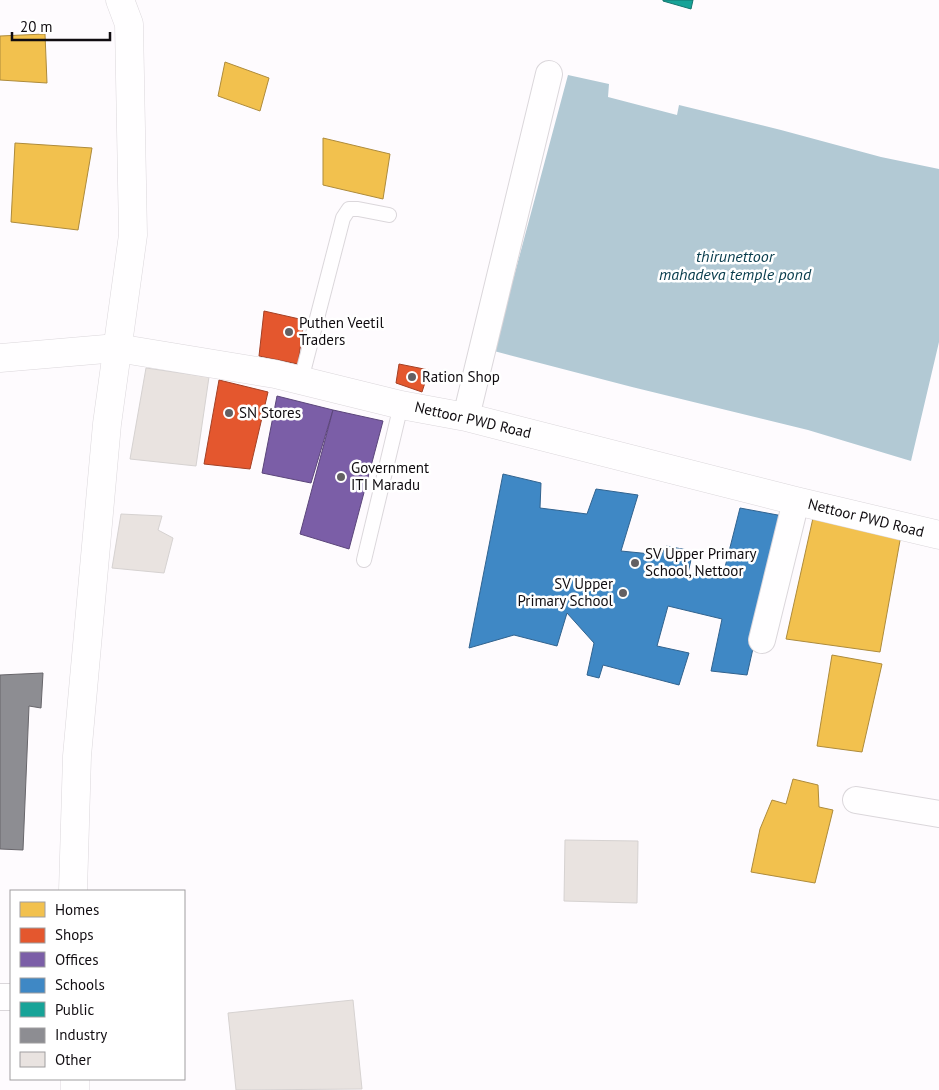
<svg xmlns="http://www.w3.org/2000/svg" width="939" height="1090" font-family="'PT Sans',sans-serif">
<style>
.water{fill:#b2c9d4}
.homes{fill:#f2c14e;stroke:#ae8b3b}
.shops{fill:#e4572e;stroke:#a44025}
.offices{fill:#7b5ea7;stroke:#5b457a}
.schools{fill:#3f88c5;stroke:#31638f}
.public{fill:#17a398;stroke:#15766f}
.industry{fill:#8d8d92;stroke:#68666b}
.building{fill:#e9e3e0;stroke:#d6d2d1}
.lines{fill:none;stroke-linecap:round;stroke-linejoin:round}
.service-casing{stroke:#dbd7db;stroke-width:16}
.minor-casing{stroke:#dbd7db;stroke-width:28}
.tertiary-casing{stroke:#dbd7db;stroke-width:29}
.service{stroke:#fffeff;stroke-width:14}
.minor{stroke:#fffeff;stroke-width:26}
.tertiary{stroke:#fffeff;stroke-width:28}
.poi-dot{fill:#636063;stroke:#fff;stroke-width:2}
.labels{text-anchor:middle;stroke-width:5;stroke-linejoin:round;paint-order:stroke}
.poi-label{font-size:15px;fill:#100c10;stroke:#fff;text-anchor:start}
.street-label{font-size:15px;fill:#100c10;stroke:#fff}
.water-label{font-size:16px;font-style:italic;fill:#073b4b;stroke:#fff}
</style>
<rect width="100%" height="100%" fill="#fefbfe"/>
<polygon class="water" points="568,75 609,84 608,97 677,115 679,105 781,130 881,157 939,169 939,342 911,461 808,430 632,387 494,351"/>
<g class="homes">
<polygon points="45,34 47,83 0,80 0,36"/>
<polygon points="225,62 269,78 260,111 218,96"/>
<polygon points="323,138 390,154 383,199 323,185"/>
<polygon points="15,143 92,148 78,230 11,222"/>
<polygon points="813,518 901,535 880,652 786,639"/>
<polygon points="832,655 882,664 862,752 817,746"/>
<polygon points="793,779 818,785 819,807 833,810 815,883 751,872 760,829 772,800 786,804"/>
</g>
<g class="shops">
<polygon points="264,311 304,320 298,364 259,356"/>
<polygon points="399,364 429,370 422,392 396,383"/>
<polygon points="219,380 268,392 250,469 204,464"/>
</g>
<g class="offices">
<polygon points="277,396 333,410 311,483 262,473"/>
<polygon points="333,410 383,421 349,549 300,534"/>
</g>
<polygon class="schools" points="503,474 541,483 540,508 587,514 596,489 638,495 621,551 661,555 666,546 693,551 688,573 722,579 740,508 783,516 747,675 711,671 722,619 668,606 657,646 689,653 679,685 603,665 599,678 587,675 594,643 567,613 557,646 514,635 469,648"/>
<polygon class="public" points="663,0 693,0 691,9 663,1"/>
<polygon class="industry" points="43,673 41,708 29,706 23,850 0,849 0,675"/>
<g class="building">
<polygon points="146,368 209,377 196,466 130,459"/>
<polygon points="121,514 162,516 158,530 173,538 164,573 112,568"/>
<polygon points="565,840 638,841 637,903 564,901"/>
<polygon points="353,1000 362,1089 236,1090 228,1013"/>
</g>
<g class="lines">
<g class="service-casing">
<g id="service">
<polyline points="301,380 343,218 349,209 358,209 389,215"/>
<polyline points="364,560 401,405"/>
</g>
</g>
<g class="minor-casing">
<g id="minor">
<polyline points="466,417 549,74"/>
<polyline points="762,640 796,501"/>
<polyline points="856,800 939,814"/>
<polyline points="0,997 11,997"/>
</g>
</g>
<g class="tertiary-casing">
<g id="tertiary">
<polyline points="0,358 117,348 275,374 401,405 466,417 796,501 939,535"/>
<polyline points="73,891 77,756 107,424 133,235 129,24 120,0"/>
<polyline points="75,1090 75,1079"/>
</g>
</g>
<use href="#service" class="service"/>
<use href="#minor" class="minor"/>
<use href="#tertiary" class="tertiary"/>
</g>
<g class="poi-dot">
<circle cx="289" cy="332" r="5"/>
<circle cx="412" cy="377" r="5"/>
<circle cx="229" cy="413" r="5"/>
<circle cx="341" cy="477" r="5"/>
<circle cx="635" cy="563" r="5"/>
<circle cx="623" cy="593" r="5"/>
</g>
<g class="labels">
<g class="poi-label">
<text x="299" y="328">Puthen Veetil<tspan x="299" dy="17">Traders</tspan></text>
<text x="422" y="382">Ration Shop</text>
<text x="239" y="418">SN Stores</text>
<text x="351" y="473">Government<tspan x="351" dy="17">ITI Maradu</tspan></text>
<text x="645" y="559">SV Upper Primary<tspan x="645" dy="17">School, Nettoor</tspan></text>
<text x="613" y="589" text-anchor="end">SV Upper<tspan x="613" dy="17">Primary School</tspan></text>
</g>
<g class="street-label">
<text transform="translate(473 420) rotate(13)" y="5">Nettoor PWD Road</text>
<text transform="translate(866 518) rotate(14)" y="5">Nettoor PWD Road</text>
</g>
<g class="water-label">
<text x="735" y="262">thirunettoor<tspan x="735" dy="18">mahadeva temple pond</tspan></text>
</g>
</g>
<rect x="10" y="890" width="175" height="190" fill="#ffffff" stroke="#9f9e9f"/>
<rect x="20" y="902" width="25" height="15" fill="#f2c14e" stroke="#9f9e9f"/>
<text x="55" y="915" font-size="15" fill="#100c10">Homes</text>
<rect x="20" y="928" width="25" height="15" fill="#e4572e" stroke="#9f9e9f"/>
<text x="55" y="940" font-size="15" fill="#100c10">Shops</text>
<rect x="20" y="952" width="25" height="15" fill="#7b5ea7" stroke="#9f9e9f"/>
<text x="55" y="965" font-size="15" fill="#100c10">Offices</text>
<rect x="20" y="978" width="25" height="15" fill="#3f88c5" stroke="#9f9e9f"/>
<text x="55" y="990" font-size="15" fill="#100c10">Schools</text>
<rect x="20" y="1002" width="25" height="15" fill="#17a398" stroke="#9f9e9f"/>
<text x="55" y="1015" font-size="15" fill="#100c10">Public</text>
<rect x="20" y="1028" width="25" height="15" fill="#8d8d92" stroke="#9f9e9f"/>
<text x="55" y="1040" font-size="15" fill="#100c10">Industry</text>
<rect x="20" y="1052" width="25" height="15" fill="#e9e3e0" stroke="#9f9e9f"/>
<text x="55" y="1065" font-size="15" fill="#100c10">Other</text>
<path d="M12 32v8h98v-8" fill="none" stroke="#100c10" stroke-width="2.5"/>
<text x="20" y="32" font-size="15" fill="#100c10" stroke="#ffffff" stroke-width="4" paint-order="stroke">20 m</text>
</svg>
